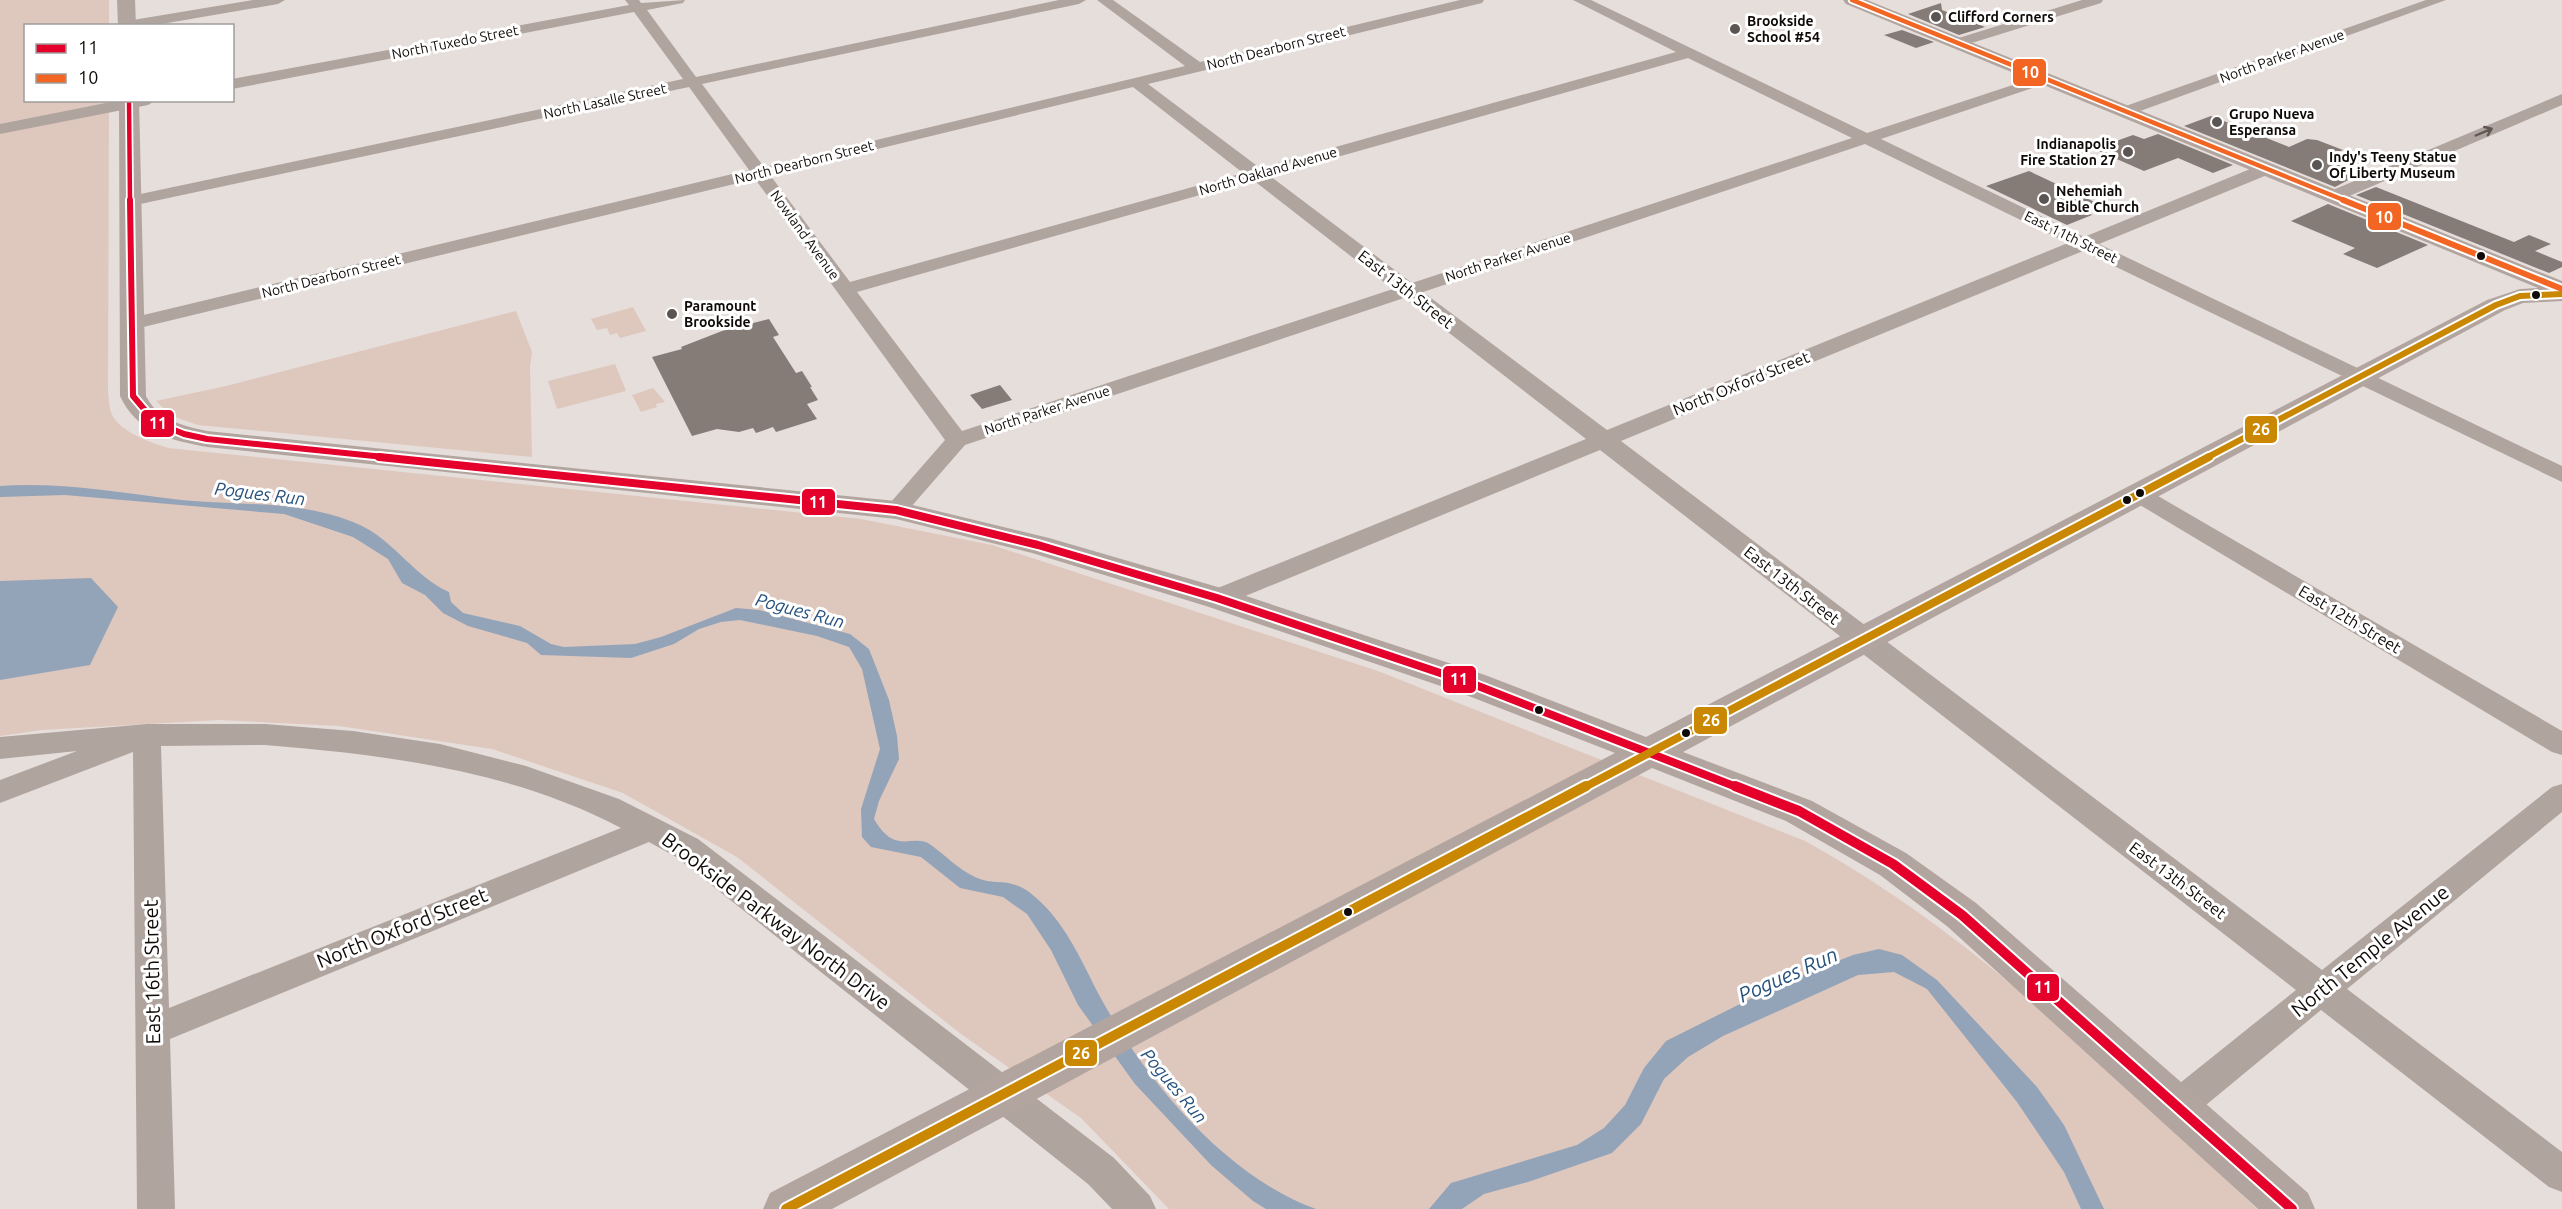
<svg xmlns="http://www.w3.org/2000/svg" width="2562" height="1209" font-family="Ubuntu,sans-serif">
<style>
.green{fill:#dec7bd}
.water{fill:#93a4b9}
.building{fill:#867c77}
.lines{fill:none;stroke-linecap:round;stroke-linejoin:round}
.minor{fill:#b0a49f;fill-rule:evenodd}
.major{fill:#b2a59f;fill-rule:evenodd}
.bus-1-far3-casing{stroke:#fff;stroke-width:8}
.bus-1-far2-casing{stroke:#fff;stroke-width:10}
.bus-1-far1-casing{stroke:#fff;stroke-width:12}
.bus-1-casing{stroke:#fff;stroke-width:14}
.bus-2-far1-casing{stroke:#fff;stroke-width:8}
.bus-2-casing{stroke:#fff;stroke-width:10}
.bus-3-far2-casing{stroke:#fff;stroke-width:10}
.bus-3-far1-casing{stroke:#fff;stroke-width:12}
.bus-3-casing{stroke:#fff;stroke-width:14}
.bus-1-far3{stroke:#e4002b;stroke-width:4.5}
.bus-1-far2{stroke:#e4002b;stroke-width:6}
.bus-1-far1{stroke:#e4002b;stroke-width:8}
.bus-1{stroke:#e4002b;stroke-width:10}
.bus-2-far1{stroke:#f26522;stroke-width:4.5}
.bus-2{stroke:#f26522;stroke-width:6}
.bus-3-far2{stroke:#c98702;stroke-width:6}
.bus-3-far1{stroke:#c98702;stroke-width:8}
.bus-3{stroke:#c98702;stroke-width:10}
.oneway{stroke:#605754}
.poi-dot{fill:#5a5452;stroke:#fff;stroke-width:2}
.bus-dot{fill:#0f0a08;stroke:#fff;stroke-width:2}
.labels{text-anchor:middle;stroke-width:6;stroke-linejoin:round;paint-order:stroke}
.far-poi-label{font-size:14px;font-weight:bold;fill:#0f0a08;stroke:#fff;text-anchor:start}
.far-street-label{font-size:14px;fill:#0f0a08;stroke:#fff}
.street-label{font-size:16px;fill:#0f0a08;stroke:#fff}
.water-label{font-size:18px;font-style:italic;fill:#27527e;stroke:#fff}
.near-street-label{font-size:20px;fill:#0f0a08;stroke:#fff}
.near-water-label{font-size:21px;font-style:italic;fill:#27527e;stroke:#fff}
.line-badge{stroke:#fff;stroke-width:2}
.badge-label{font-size:16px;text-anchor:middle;font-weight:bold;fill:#fff}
</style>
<rect width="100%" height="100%" fill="#e6dedb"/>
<g class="green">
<path d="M0,0H109V25L26,26V100L109,101L108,393C109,399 109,407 111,412C118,432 150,442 168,448L861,519L992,545L1378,671L1805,841C1973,933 2118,1077 2257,1209H1169L1081,1118L961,1034L737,857L623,793L492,749L339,726L219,720L42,730L0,736Z"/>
<polygon points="633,307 646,331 620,338 617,333 610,335 607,328 597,330 591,319"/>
<polygon points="516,311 532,352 530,367 532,457 198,425 172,416 156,401 226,386"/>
<polygon points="615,364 626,391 557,409 548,381"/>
<polygon points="653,388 665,402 656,404 657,407 641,412 632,395"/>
</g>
<g class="water">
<path d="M0,486C58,482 116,492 173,499C237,507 302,498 362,526C395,542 415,577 449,592L451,602L463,613L520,626L551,644L564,647L635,644L661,637L736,608L759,610L850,634L869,649L889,700L897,736L899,759L879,801L874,819C896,857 913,832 931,845C946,856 958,869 975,877C995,887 1010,875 1034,896C1065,922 1080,958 1098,993C1143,1077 1224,1176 1316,1209H1266L1253,1201L1211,1165L1135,1084L1078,1005L1051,950L1027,914L1003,897L960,888L921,857L871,847L862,837L861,809L880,749L862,669L849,647L817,636L740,620L721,622L699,629L674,644L631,658L541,655L527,643L468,626L443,613L425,595L402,583L388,559L353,537L284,514L65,495L0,497Z"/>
<polygon points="91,578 118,607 90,665 0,680 0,581"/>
<polygon points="1879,949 1902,955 1937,980 2037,1087 2064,1125 2104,1209 2081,1209 2064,1172 2017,1102 1927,989 1894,972 1858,975 1723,1036 1688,1057 1664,1079 1641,1124 1612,1153 1528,1182 1484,1194 1462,1209 1429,1209 1451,1183 1577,1145 1604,1128 1625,1105 1644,1068 1666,1041 1784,982 1853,955"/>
</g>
<g class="building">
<polygon points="1941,3 1942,10 1985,27 1959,35 1908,14"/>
<polygon points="1902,30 1934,42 1916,48 1884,35"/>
<polygon points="2211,116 2289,147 2307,139 2317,140 2343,150 2330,155 2367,170 2335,187 2184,126"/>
<polygon points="2158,134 2233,165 2213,173 2178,158 2144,171 2094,149 2133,135 2144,139"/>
<polygon points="2029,171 2101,205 2084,211 2092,215 2067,225 1986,186"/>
<polygon points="2376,187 2514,242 2529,235 2551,244 2535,251 2562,262 2562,267 2549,273 2356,195"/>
<polygon points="2328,204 2428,245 2377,268 2343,254 2355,248 2291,221"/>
<polygon points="769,319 779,335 773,337 796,373 802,371 812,387 810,387 818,400 807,404 817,419 776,432 773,427 756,433 753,428 739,432 717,429 692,436 652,357 682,349 681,347 722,331"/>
<polygon points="1000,385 1012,400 982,409 970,395"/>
</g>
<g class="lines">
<g class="minor">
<polygon points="253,0 285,0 278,4 150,26 120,25 127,21"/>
<path d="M625,0H639L641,3L685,0L683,3L647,10L696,77L1059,0H1086L1079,4L702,84L764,167L1185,66L1097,0H1113L1200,62L1460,0H1484L1482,3L1148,84L1260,168L1676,52L1573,0H1591L1867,133L2040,76H2050L2053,79L2050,82L1881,139L2084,237L2260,165H2272L2275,169L2272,173L2099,244L2562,466V482L2083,251L1621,441L2322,970L2552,787L2562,784V812L2347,989L2562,1152V1192L2549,1187L2321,1010L2189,1119L2177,1124L2165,1119L2159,1107L2165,1095L2296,990L1600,450L1226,604L1217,607L1208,604L1204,598L1208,592L1586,439L1404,298L965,445L904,515L896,517L888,515L884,510L945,440L755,179L131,330L124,328L121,324L124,320L131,318L749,170L689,87L131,206L122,201L131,196L683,79L634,12L232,89V79L629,5ZM1688,58L1852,138L1412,283L1270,176ZM1133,87L1243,173L850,282L770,175ZM1865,144L2068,243L1607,430L1423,292ZM1253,180L1393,289L962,431L857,292Z"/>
<polygon points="2082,0 2103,0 2101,3 1962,46 1952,46 1950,43 1952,40"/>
<polygon points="2426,0 2446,0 2132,114 2120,114 2118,111 2120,108"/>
<polygon points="2562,94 2562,105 2340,200 2334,201 2325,196 2328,192"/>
<polygon points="121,100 156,100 148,105 0,134 0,124"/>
<polygon points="2138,487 2146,489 2562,731 2562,755 2552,752 2130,499 2126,494 2130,489"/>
<path d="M147,724H265L353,731L440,744L526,766L619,799L698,839L1114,1158L1150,1196L1156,1209H1112L1088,1184L676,857L649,842L170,1039L175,1209H137L133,752L0,803V780L77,751L0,759V737ZM265,745C387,755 511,770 621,828L169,1008L161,746Z"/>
</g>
<g class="major">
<polygon points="117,0 135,0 136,26 118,26"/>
<path d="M1843,0H1867L2562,281V301L2523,303L2505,310L1683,752L1812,801L1906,853L1976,903L2308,1193L2315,1209H2258L1948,927L1880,875L1786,821L1652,768L832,1209H763L770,1193L1615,753L1461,693L1206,606L1032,553L896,519L207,447C170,440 137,433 120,396L119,100H139L146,396C158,420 183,426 207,431L896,501L1049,538L1228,590L1485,675L1646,737L2487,300L2520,289L2538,288L1846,4Z"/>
</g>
<g class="bus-1-far3-casing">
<polyline id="bus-1-far3" points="129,100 130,201"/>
</g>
<g class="bus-1-far2-casing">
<polyline id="bus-1-far2" points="130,200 133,396 155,422 184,434 207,439 394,458"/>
</g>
<g class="bus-1-far1-casing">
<polyline id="bus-1-far1" points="379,457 896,510 1038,545 1217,598 1473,684 1739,788"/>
</g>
<g class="bus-1-casing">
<polyline id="bus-1" points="1735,786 1799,811 1893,864 1962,915 2292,1209"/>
</g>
<g class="bus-2-far1-casing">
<polyline id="bus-2-far1" points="1852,0 2346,201"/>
</g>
<g class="bus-2-casing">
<polyline id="bus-2" points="2343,200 2562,289"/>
</g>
<g class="bus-3-far2-casing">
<polyline id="bus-3-far2" points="2206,458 2496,305 2520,296 2562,294"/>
</g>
<g class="bus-3-far1-casing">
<polyline id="bus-3-far1" points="1583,788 2209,457"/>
</g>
<g class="bus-3-casing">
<polyline id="bus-3" points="786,1209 1586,786"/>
</g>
<use href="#bus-1-far3" class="bus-1-far3"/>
<use href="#bus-1-far2" class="bus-1-far2"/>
<use href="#bus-1-far1" class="bus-1-far1"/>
<use href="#bus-1" class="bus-1"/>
<use href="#bus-2-far1" class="bus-2-far1"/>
<use href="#bus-2" class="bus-2"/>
<use href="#bus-3-far2" class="bus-3-far2"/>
<use href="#bus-3-far1" class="bus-3-far1"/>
<use href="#bus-3" class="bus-3"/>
</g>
<defs><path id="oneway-shaft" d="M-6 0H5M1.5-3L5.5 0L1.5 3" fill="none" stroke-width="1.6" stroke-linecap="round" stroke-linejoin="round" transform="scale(1.5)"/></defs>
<use class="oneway" href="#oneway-shaft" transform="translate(2484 132) rotate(-23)"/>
<g class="poi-dot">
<circle cx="1936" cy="17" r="6"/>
<circle cx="1735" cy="29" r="6"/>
<circle cx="2217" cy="122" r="6"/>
<circle cx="2128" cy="152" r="6"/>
<circle cx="2317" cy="165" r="6"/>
<circle cx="2044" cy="199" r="6"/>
<circle cx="672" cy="314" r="6"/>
</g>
<g class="bus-dot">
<circle cx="2481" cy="256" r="5"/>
<circle cx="2536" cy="295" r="5"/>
<circle cx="2140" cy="493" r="5"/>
<circle cx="2127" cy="500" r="5"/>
<circle cx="1539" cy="710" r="5"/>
<circle cx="1686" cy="733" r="5"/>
<circle cx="1348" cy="912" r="5"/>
</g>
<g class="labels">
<g class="far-poi-label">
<text x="1948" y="22">Clifford Corners</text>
<text x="1747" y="26">Brookside<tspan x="1747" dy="16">School #54</tspan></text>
<text x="2229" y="119">Grupo Nueva<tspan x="2229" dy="16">Esperansa</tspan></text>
<text x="2116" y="149" text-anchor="end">Indianapolis<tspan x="2116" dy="16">Fire Station 27</tspan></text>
<text x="2329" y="162">Indy's Teeny Statue<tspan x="2329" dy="16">Of Liberty Museum</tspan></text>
<text x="2056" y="196">Nehemiah<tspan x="2056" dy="16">Bible Church</tspan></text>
<text x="684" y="311">Paramount<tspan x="684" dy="16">Brookside</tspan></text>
</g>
<g class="far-street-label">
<text transform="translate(455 42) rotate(-11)" y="5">North Tuxedo Street</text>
<text transform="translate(1276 48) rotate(-14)" y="5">North Dearborn Street</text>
<text transform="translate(2282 56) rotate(-20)" y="5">North Parker Avenue</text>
<text transform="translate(605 101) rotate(-12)" y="5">North Lasalle Street</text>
<text transform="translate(804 162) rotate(-14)" y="5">North Dearborn Street</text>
<text transform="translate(1268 171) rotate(-16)" y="5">North Oakland Avenue</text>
<text transform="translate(805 235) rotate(54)" y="5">Nowland Avenue</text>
<text transform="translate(2071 237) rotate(26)" y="5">East 11th Street</text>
<text transform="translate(1508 257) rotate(-18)" y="5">North Parker Avenue</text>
<text transform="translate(331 276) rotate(-14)" y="5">North Dearborn Street</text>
<text transform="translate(1047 410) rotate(-18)" y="5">North Parker Avenue</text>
</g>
<g class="street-label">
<text transform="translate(1406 289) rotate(38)" y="6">East 13th Street</text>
<text transform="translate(1741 383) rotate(-22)" y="6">North Oxford Street</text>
<text transform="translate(1792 585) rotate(38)" y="6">East 13th Street</text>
<text transform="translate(2350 619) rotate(31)" y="6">East 12th Street</text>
<text transform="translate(2178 880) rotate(37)" y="6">East 13th Street</text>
</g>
<g class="water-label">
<text transform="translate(260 494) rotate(7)" y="6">Pogues Run</text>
<text transform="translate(800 611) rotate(15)" y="6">Pogues Run</text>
<text transform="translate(1174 1086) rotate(50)" y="6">Pogues Run</text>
</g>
<g class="near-street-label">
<text transform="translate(776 921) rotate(37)" y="7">Brookside Parkway North Drive</text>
<text transform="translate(402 928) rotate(-22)" y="7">North Oxford Street</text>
<text transform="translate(2370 951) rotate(-39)" y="7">North Temple Avenue</text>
<text transform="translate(152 972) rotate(-91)" y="7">East 16th Street</text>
</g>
<g class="near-water-label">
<text transform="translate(1788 975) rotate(-24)" y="7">Pogues Run</text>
</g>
</g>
<g class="line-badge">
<rect x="2012" y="58" width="35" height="29" rx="6" fill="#f26522"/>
<rect x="2367" y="202" width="35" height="29" rx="6" fill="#f26522"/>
<rect x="140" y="409" width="35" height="29" rx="6" fill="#e4002b"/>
<rect x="2244" y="415" width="34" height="29" rx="6" fill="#c98702"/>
<rect x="801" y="488" width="35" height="28" rx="6" fill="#e4002b"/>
<rect x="1442" y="665" width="35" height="29" rx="6" fill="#e4002b"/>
<rect x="1693" y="706" width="35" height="29" rx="6" fill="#c98702"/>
<rect x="2026" y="973" width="34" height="29" rx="6" fill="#e4002b"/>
<rect x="1064" y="1039" width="34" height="28" rx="6" fill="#c98702"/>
</g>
<g class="badge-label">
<text x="2030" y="78">10</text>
<text x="2384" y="223">10</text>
<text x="158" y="429">11</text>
<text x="2261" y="435">26</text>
<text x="818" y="508">11</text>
<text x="1459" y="685">11</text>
<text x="1711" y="726">26</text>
<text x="2043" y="993">11</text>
<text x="1081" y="1059">26</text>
</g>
<rect x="24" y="24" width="210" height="78" fill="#ffffff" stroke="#9f9d9c" stroke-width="1.5"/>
<rect x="36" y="44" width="30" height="9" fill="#e4002b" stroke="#9f9d9c" stroke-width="1.5"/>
<text x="78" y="54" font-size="18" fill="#0f0a08">11</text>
<rect x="36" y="74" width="30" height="9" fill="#f26522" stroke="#9f9d9c" stroke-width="1.5"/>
<text x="78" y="84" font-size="18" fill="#0f0a08">10</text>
</svg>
